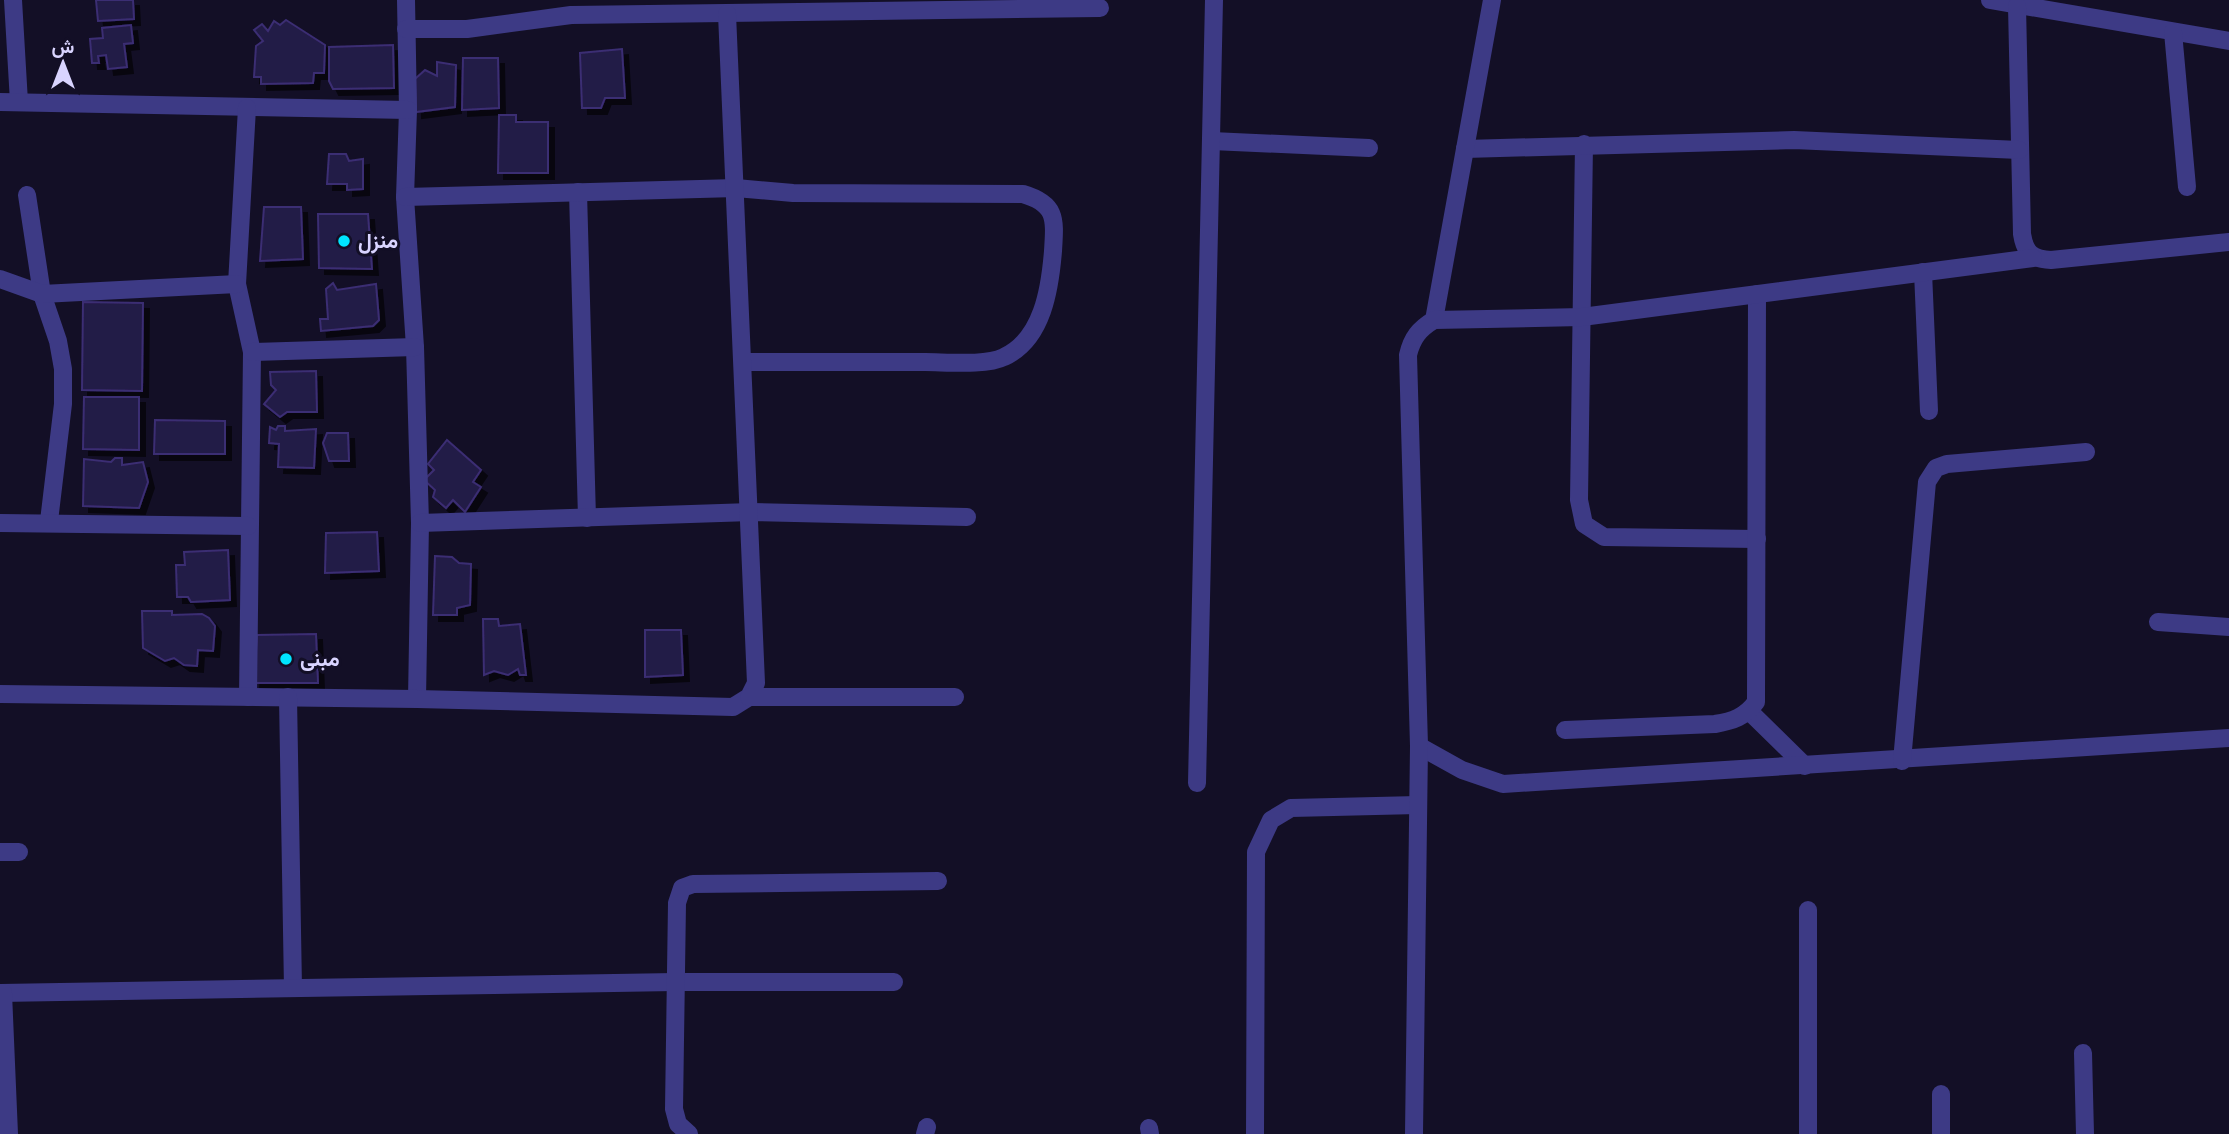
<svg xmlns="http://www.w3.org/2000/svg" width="2229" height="1134" font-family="'Public Sans',Vazirmatn,sans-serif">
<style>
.building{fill:#241b47;stroke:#3b2d73;stroke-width:2;filter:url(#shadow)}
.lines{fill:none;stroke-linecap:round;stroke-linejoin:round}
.minor{stroke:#3d3a85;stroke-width:18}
.poi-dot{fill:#00e5ff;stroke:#130f26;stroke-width:2.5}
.labels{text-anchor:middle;stroke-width:6;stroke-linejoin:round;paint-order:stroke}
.poi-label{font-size:21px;font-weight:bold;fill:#d9d4ff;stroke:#130f26;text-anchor:start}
</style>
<defs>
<filter id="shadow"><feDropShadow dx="6" dy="6" stdDeviation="0" flood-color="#0009"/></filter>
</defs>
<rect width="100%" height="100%" fill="#130f26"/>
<g class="building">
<polygon points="96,0 133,0 134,19 98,21"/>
<polygon points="286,20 325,45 324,73 314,73 313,83 261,84 261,77 254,77 256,46 263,41 254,30 262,24 268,31 274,21 280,25"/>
<polygon points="131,25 133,43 124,44 127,67 108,69 106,55 98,56 99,63 92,63 90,39 103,38 102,28"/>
<polygon points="393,45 394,88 333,89 329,81 329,47"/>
<polygon points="622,49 625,98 605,98 601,108 582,108 580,53"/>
<polygon points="463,58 498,58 499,108 462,110"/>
<polygon points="437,62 456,65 455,107 416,112 415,79 425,70 437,76"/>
<polygon points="499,115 516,115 516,122 548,122 548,173 498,173"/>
<polygon points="329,154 346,154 349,161 363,159 363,189 347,190 347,184 327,184"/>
<polygon points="264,207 301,207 303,259 260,261"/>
<polygon points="318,214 368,214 372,269 319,268"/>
<polygon points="333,283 337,290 376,284 379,320 373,326 321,331 320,319 328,319 326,289"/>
<polygon points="83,302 143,303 142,391 82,390"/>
<polygon points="316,371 317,412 287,412 280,417 264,404 276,390 271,385 270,372"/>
<polygon points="84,397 139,397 139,450 83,449"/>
<polygon points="155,420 225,421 225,454 154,454"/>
<polygon points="278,426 285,426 285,431 316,429 314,468 278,467 279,444 269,443 270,427 276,430"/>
<polygon points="327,433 348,433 349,461 329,461 323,443"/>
<polygon points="447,440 481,470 473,482 481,487 465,512 453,500 446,508 433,497 435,490 424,480 434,470 428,464"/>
<polygon points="115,458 122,458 122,465 143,462 148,482 139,508 83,506 84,459 111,462"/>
<polygon points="377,532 379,571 325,573 326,533"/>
<polygon points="228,550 230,600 191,602 188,597 177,597 176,565 185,565 184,552"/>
<polygon points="435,556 452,557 459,563 471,564 470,605 457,608 457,615 433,615"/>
<polygon points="142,611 172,611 172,615 202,614 209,618 215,626 213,651 198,650 197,666 184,665 174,658 165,661 143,648"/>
<polygon points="483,619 498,619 499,626 520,624 526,675 520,675 518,669 508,675 494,671 484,675"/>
<polygon points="645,630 681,630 683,675 645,677"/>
<polygon points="316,634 318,683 254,683 257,635"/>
</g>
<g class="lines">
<g class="minor">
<polyline points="13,0 19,102"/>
<polyline points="406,0 408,110 405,197 415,347 420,523 417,699"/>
<polyline points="1990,0 2229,41"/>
<path d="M2017,6L2022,234C2025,253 2032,259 2051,260L2229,242"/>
<polyline points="406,29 467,29 571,15 1100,8"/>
<polyline points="2173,32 2187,187"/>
<polyline points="0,102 408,110"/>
<polyline points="247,108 237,284 252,352 248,697"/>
<polyline points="1212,141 1369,148"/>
<polyline points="1584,144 1579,500 1584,524 1604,537 1757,539"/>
<polyline points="1465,149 1794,140 2019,150"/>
<polyline points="578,192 587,518"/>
<polyline points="27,195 42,294 58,341 63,369 63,404 49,521"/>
<path d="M405,197L736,188L793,193L1023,194C1057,204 1055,219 1053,251C1050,288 1043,339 1004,357C986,366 946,362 925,362C865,362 804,362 744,362"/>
<polyline points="1923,272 1929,411"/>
<polyline points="0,279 42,294 237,284"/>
<polyline points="1434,320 1492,0"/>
<polyline points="252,352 415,347"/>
<polyline points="0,523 248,526"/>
<polyline points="420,523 751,512 967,517"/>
<polyline points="2158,622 2229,627"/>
<polyline points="0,694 417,699 733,707 749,697 756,683 727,14"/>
<polyline points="288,697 293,988"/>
<polyline points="749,697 955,697"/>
<polyline points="1749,711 1805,766"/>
<path d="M1565,730L1715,724C1733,721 1745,717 1756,702L1757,294"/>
<polyline points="1419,746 1462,770 1503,784 2229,738"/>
<polyline points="1902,761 1927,482 1936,468 1947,464 2086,452"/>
<polyline points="1197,783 1214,0"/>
<polyline points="0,852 19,852"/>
<polyline points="1808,910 1808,1134"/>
<polyline points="0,993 675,982 894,982"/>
<polyline points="3,993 9,1134"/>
<polyline points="2083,1053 2085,1134"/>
<polyline points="1149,1128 1150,1134"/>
<polyline points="689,1134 678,1124 674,1109 677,903 682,888 693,884 938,881"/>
<polyline points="925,1134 927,1127"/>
<polyline points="1255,1134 1256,852 1271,820 1291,808 1418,805"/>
<path d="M1414,1134L1419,746L1408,355C1412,338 1419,329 1434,320L1582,317L2033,258"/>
<polyline points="1941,1134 1941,1094"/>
</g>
</g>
<g class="poi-dot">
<circle cx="344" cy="241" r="7"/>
<circle cx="286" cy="659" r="7"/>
</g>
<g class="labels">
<g class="poi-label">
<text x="358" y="248">منزل</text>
<text x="300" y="666">مبنى</text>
</g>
</g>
<g transform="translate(63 63)" stroke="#130f26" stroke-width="5" paint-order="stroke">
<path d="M0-5L12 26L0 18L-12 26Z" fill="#d9d4ff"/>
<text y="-10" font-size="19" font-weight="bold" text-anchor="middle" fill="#d9d4ff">ش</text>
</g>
</svg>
